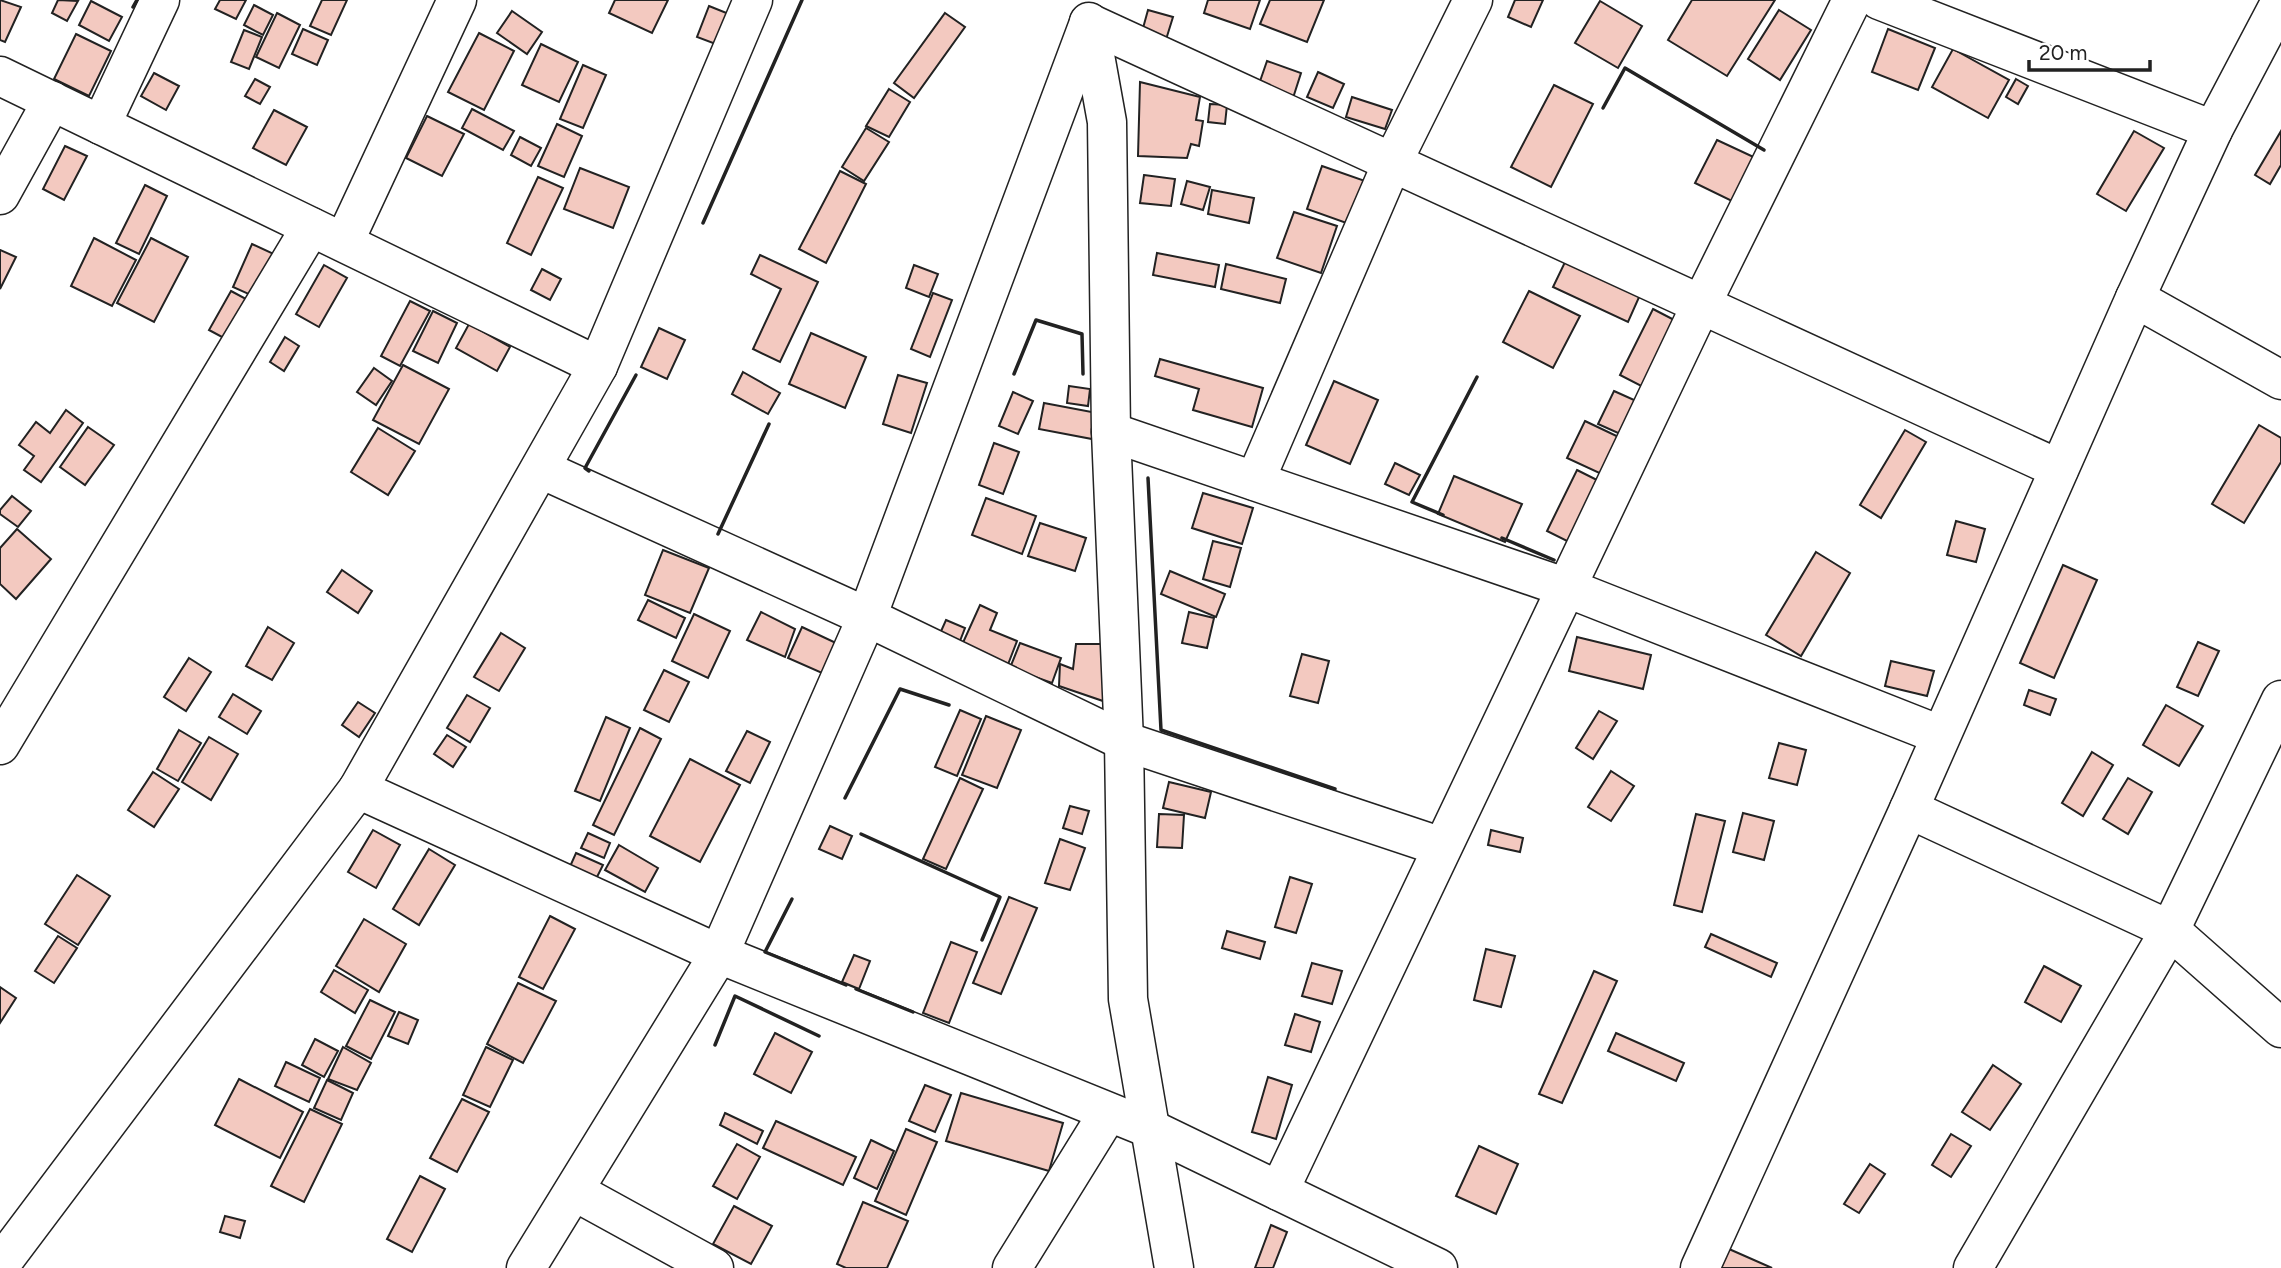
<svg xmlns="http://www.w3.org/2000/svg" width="2281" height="1268" font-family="Figtree,sans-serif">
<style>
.building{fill:#f3c9c0;stroke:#222;stroke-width:2}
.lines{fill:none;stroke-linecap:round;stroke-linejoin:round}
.minor-casing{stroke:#222;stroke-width:41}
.minor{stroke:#fff;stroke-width:38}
.wall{stroke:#222;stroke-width:3.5}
</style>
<rect width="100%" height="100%" fill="#fff"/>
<g class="building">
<polygon points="0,0 21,7 5,42 0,40"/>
<polygon points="58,0 78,1 67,21 52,13"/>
<polygon points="220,0 246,0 236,19 215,9"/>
<polygon points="322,0 347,0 331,35 310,26"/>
<polygon points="615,0 668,0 652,33 609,13"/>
<polygon points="1208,0 1260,0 1250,29 1204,13"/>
<polygon points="1270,0 1324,0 1307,42 1260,24"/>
<polygon points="1515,0 1543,0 1531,27 1508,17"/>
<polygon points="1692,0 1775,0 1727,76 1668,40"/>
<polygon points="91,1 122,17 109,41 79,25"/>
<polygon points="1600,1 1642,26 1618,68 1575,43"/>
<polygon points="254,5 273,15 263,35 244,25"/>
<polygon points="709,6 734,16 721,46 697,37"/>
<polygon points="1148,10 1173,17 1164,46 1140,39"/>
<polygon points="1779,10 1811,30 1780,80 1748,59"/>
<polygon points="512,11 542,32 527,54 497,33"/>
<polygon points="277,13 300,25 279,68 256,57"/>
<polygon points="945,13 965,27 914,98 894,83"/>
<polygon points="303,29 328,40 317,65 292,54"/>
<polygon points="1888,29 1935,48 1918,90 1872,72"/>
<polygon points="244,30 262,37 249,69 231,62"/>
<polygon points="479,33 514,51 484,110 448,92"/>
<polygon points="76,34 111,51 89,96 54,79"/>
<polygon points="541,44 578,62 559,102 522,85"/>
<polygon points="1953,49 2009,80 1988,118 1932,87"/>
<polygon points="1267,61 1301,73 1293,98 1258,87"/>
<polygon points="583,65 606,75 583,128 560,119"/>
<polygon points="1318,72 1344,84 1333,108 1307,97"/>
<polygon points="154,73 179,86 166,110 141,96"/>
<polygon points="255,79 270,87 260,104 245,96"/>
<polygon points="2016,79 2028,86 2018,104 2006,97"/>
<polygon points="1140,82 1200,97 1196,120 1203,121 1199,146 1191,144 1187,158 1138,156"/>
<polygon points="1554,85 1593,104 1551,187 1511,167"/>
<polygon points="889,89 910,102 889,137 866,126"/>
<polygon points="1352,97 1392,110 1385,129 1346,117"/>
<polygon points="1210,104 1227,105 1225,124 1208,122"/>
<polygon points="472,109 514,131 503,150 462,128"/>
<polygon points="274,110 307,127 286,165 253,148"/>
<polygon points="427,116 464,134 442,176 406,158"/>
<polygon points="557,124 582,136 564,177 538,166"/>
<polygon points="866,128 889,142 864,181 842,167"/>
<polygon points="2134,131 2164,148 2126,211 2097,194"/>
<polygon points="2281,131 2281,165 2270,184 2255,175"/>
<polygon points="520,137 541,148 531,166 511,155"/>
<polygon points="1717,140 1760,160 1738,204 1695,183"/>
<polygon points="65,146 87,156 64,200 43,189"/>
<polygon points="1322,166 1368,182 1352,225 1307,209"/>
<polygon points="580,168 629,187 613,228 564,209"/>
<polygon points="840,171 866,184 826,263 799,249"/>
<polygon points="1144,175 1175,179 1171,206 1140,203"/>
<polygon points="538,177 563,188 531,255 507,243"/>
<polygon points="1187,181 1210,187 1203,210 1181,204"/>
<polygon points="145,185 167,196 139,254 116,243"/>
<polygon points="1212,190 1254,198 1249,223 1208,214"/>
<polygon points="1294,212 1337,226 1321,273 1277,258"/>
<polygon points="94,238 136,260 112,306 71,286"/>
<polygon points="151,238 188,257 154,322 117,303"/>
<polygon points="252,244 278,256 260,299 233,287"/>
<polygon points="0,250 16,257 0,289"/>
<polygon points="1157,253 1219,265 1215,287 1153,275"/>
<polygon points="760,255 818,282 780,362 753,349 781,289 751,274"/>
<polygon points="1566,260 1640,295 1628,322 1553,287"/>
<polygon points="1226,264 1286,279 1280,303 1221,289"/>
<polygon points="324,265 347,278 319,327 296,314"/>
<polygon points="914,265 938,274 929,297 906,288"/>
<polygon points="542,269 561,279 550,300 531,290"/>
<polygon points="231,291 257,305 235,344 209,330"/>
<polygon points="1529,291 1580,316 1553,368 1503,342"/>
<polygon points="933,293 952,300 930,357 911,349"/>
<polygon points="410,301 430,311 400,366 381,356"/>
<polygon points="1653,309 1682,324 1649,390 1620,375"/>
<polygon points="433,311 457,323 438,363 413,351"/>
<polygon points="469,324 510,347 497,371 456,348"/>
<polygon points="659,328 685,340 667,379 641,367"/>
<polygon points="811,333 866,357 845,408 789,384"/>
<polygon points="285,337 299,346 284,371 270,362"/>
<polygon points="1160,359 1263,388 1252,427 1193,410 1199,389 1155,376"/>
<polygon points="403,365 449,389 419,444 373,420"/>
<polygon points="374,368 392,381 376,405 357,392"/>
<polygon points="743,372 780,393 768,414 732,394"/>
<polygon points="898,375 927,383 911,433 883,424"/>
<polygon points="1334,381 1378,400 1350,464 1306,445"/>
<polygon points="1069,386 1090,389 1088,406 1067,403"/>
<polygon points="1614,391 1643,404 1627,437 1598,424"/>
<polygon points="1013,392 1033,401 1018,434 999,426"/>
<polygon points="1044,403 1097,413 1092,439 1039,429"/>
<polygon points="66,410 83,423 41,482 24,470 34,456 19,445 36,422 50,433"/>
<polygon points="1585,421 1625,440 1608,477 1567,458"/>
<polygon points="2259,425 2281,438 2281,462 2244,523 2212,504"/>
<polygon points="88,427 114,445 85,485 60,467"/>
<polygon points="378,428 415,451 388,495 351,472"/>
<polygon points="1905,430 1926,442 1881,518 1860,505"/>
<polygon points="994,443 1019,452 1003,494 979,485"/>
<polygon points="1395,463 1420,475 1409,495 1385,484"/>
<polygon points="1577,470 1599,481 1569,542 1547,531"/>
<polygon points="1454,476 1522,504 1505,542 1438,514"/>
<polygon points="1203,493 1253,508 1242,544 1192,528"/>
<polygon points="12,496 31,511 18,527 0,514 0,510"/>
<polygon points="986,498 1036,516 1022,554 972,535"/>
<polygon points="1956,521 1985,529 1976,562 1947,555"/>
<polygon points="1040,523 1086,538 1075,571 1028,556"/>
<polygon points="17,529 51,559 16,599 0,584 0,548"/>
<polygon points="1213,541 1241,548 1230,587 1203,579"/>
<polygon points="663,550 709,568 690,613 645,595"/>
<polygon points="1816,552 1850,573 1801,656 1766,635"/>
<polygon points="2063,565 2097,580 2054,678 2020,663"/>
<polygon points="342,570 372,591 358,613 327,592"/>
<polygon points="1170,571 1225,594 1216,617 1161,594"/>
<polygon points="648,600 685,618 676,638 638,620"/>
<polygon points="980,605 997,613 990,630 1017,641 1007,667 961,647"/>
<polygon points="761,612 795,629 785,657 747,640"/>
<polygon points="1189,612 1214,618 1207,648 1182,643"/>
<polygon points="694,614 730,631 708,678 672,661"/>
<polygon points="946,620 965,628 958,646 938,638"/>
<polygon points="268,627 294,643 272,680 246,666"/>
<polygon points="802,627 836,643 822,673 788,658"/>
<polygon points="501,633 525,648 499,691 474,677"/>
<polygon points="1577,637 1651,655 1643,689 1569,671"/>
<polygon points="2198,642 2219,651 2198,696 2177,687"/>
<polygon points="1020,643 1061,658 1052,683 1010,668"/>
<polygon points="1076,644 1103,644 1103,701 1059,686 1060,664 1073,669"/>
<polygon points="1302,654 1329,661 1318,703 1290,696"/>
<polygon points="189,658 211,672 186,711 164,697"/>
<polygon points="1891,661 1934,671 1927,696 1885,686"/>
<polygon points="664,670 689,682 669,722 644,710"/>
<polygon points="2029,690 2056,699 2050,715 2024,705"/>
<polygon points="233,694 261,711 247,734 219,717"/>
<polygon points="467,695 490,708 470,742 447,728"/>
<polygon points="358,702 375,713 359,737 342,725"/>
<polygon points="2166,705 2203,726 2179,766 2143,745"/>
<polygon points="960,710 981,719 957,776 935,767"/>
<polygon points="1599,711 1617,721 1593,759 1576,748"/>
<polygon points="986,716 1021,730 997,788 962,775"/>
<polygon points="606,717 630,728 600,801 575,791"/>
<polygon points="640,728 661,739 614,835 593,825"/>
<polygon points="179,730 201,743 178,781 157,769"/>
<polygon points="747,731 770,742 750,783 726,771"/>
<polygon points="447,735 466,747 453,767 434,754"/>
<polygon points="209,737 238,754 211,800 182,782"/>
<polygon points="1779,743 1806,750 1797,785 1769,778"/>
<polygon points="2092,752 2113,765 2083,816 2062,803"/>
<polygon points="690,759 740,785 700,862 650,836"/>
<polygon points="1611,771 1634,786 1611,821 1588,807"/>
<polygon points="153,772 179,789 154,827 128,810"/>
<polygon points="960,778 983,789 946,869 923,859"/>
<polygon points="2128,778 2152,792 2128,834 2103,819"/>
<polygon points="1169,782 1211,792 1205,818 1163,808"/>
<polygon points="1070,806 1089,811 1082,834 1063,828"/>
<polygon points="1743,813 1774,821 1764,860 1733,852"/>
<polygon points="1159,814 1184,815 1182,848 1157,847"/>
<polygon points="1696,814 1725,821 1702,912 1674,905"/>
<polygon points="830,826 852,836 842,859 819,849"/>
<polygon points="373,830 400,845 376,888 348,872"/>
<polygon points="1491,830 1523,838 1520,852 1488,845"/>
<polygon points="588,833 610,843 604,858 581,848"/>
<polygon points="1060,839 1085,848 1070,890 1045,883"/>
<polygon points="619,845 658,868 645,892 605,870"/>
<polygon points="429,849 455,865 419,925 393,909"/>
<polygon points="576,853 603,865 594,883 568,871"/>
<polygon points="77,875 110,896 78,945 45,924"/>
<polygon points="1290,877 1312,884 1296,933 1275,927"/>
<polygon points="1009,897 1037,908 1001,994 973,983"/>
<polygon points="550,916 575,929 543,989 519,977"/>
<polygon points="364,919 406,944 379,992 336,966"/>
<polygon points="1227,931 1265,942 1260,959 1222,948"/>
<polygon points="1711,934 1777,963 1771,977 1705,947"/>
<polygon points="58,936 77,948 54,983 35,971"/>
<polygon points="951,942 977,952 949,1023 923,1013"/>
<polygon points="1486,949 1515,956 1501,1007 1474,1000"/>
<polygon points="854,955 870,961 859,989 842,982"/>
<polygon points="1312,963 1342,971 1332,1004 1302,996"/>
<polygon points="2044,966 2081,986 2061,1022 2025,1002"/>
<polygon points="334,970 368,990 355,1013 321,992"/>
<polygon points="1594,971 1617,981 1562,1103 1539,1094"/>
<polygon points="518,983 556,1001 523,1063 487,1044"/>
<polygon points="0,987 16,998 0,1023"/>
<polygon points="370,1000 395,1012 371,1059 346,1046"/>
<polygon points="399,1012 418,1020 408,1044 388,1036"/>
<polygon points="1295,1014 1320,1022 1311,1052 1285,1045"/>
<polygon points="775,1033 812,1052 791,1093 754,1074"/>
<polygon points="1616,1033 1684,1063 1676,1081 1608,1051"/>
<polygon points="315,1039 338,1051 324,1077 302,1065"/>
<polygon points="343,1047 371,1063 357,1090 328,1079"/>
<polygon points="486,1047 513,1060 490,1107 463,1095"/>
<polygon points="286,1062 320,1078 309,1102 275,1086"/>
<polygon points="1993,1065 2021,1084 1990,1130 1962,1112"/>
<polygon points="1268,1077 1292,1085 1276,1139 1252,1132"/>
<polygon points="239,1079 303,1112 280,1158 215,1125"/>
<polygon points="327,1080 353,1093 341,1120 314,1108"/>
<polygon points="925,1085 951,1095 935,1132 909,1121"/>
<polygon points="961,1093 1063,1123 1049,1171 946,1141"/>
<polygon points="462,1099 489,1112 457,1172 430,1158"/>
<polygon points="310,1109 342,1124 304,1202 271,1186"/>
<polygon points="725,1113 763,1131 757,1144 720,1125"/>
<polygon points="776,1121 856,1157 843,1185 763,1148"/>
<polygon points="906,1129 937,1142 906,1215 875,1201"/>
<polygon points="1951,1134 1971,1146 1951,1177 1932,1165"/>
<polygon points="871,1140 894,1151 877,1189 854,1178"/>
<polygon points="737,1144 760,1157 737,1199 713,1186"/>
<polygon points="1479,1146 1518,1164 1496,1214 1456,1196"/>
<polygon points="1870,1164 1885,1174 1859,1213 1844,1204"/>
<polygon points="420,1176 445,1189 412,1252 387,1239"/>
<polygon points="863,1202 908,1221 887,1268 846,1268 837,1264"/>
<polygon points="734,1206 772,1226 751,1264 713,1244"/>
<polygon points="225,1216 245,1221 240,1238 220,1232"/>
<polygon points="1271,1225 1287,1232 1273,1268 1255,1268"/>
<polygon points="1729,1249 1772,1268 1721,1268"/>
</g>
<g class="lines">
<g class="minor-casing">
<g id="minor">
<polyline points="1879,0 2213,130"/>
<polyline points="1089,22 1107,122 1111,432 1124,741 1128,999 1174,1268"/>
<polyline points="0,76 598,366"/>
<polyline points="101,125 160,0"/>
<polyline points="0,195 52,101"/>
<polyline points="344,242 457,0"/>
<polyline points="2135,298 2281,380"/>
<polyline points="1111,432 1567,588 1940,735"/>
<polyline points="541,469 867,617 1124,741 1442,847"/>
<polyline points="1255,481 1392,163 1473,0"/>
<polyline points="0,745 311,227"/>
<polyline points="358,789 598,366 753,0"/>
<polyline points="1909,809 2170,930 2281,1028"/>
<polyline points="574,1191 714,1268"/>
<polyline points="1279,1191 1701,305 1852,0"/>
<polyline points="0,1265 358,789 719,954 1151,1129 1438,1268"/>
<polyline points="526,1268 719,954 867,617 1089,23 2059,469"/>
<polyline points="1012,1268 1108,1113"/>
<polyline points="1700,1268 1909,809 2135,298 2213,130 2281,1"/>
<polyline points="1973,1268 2170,930 2281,700"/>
</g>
</g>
<use href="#minor" class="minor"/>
<g class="wall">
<polyline points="133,7 137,0"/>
<polyline points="1603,108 1625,68 1764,150"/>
<polyline points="703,223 802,0"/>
<polyline points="1014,374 1036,320 1082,334 1083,374"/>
<polyline points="589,471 585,468 636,375"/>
<polyline points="1148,478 1161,730 1335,789"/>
<polyline points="1443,515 1412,502 1477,377"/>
<polyline points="718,534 769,424"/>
<polyline points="1502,538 1554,560"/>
<polyline points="845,798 900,689 949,705"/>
<polyline points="861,834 1000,897 982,940"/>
<polyline points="792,899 765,952 846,985"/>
<polyline points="856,989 913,1012"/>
<polyline points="715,1045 735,996 819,1036"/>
</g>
</g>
<path d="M2029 60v10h121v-10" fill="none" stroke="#222222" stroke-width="3.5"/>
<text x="2039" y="60" font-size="21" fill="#222222" stroke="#ffffff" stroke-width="5" paint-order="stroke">20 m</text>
</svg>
